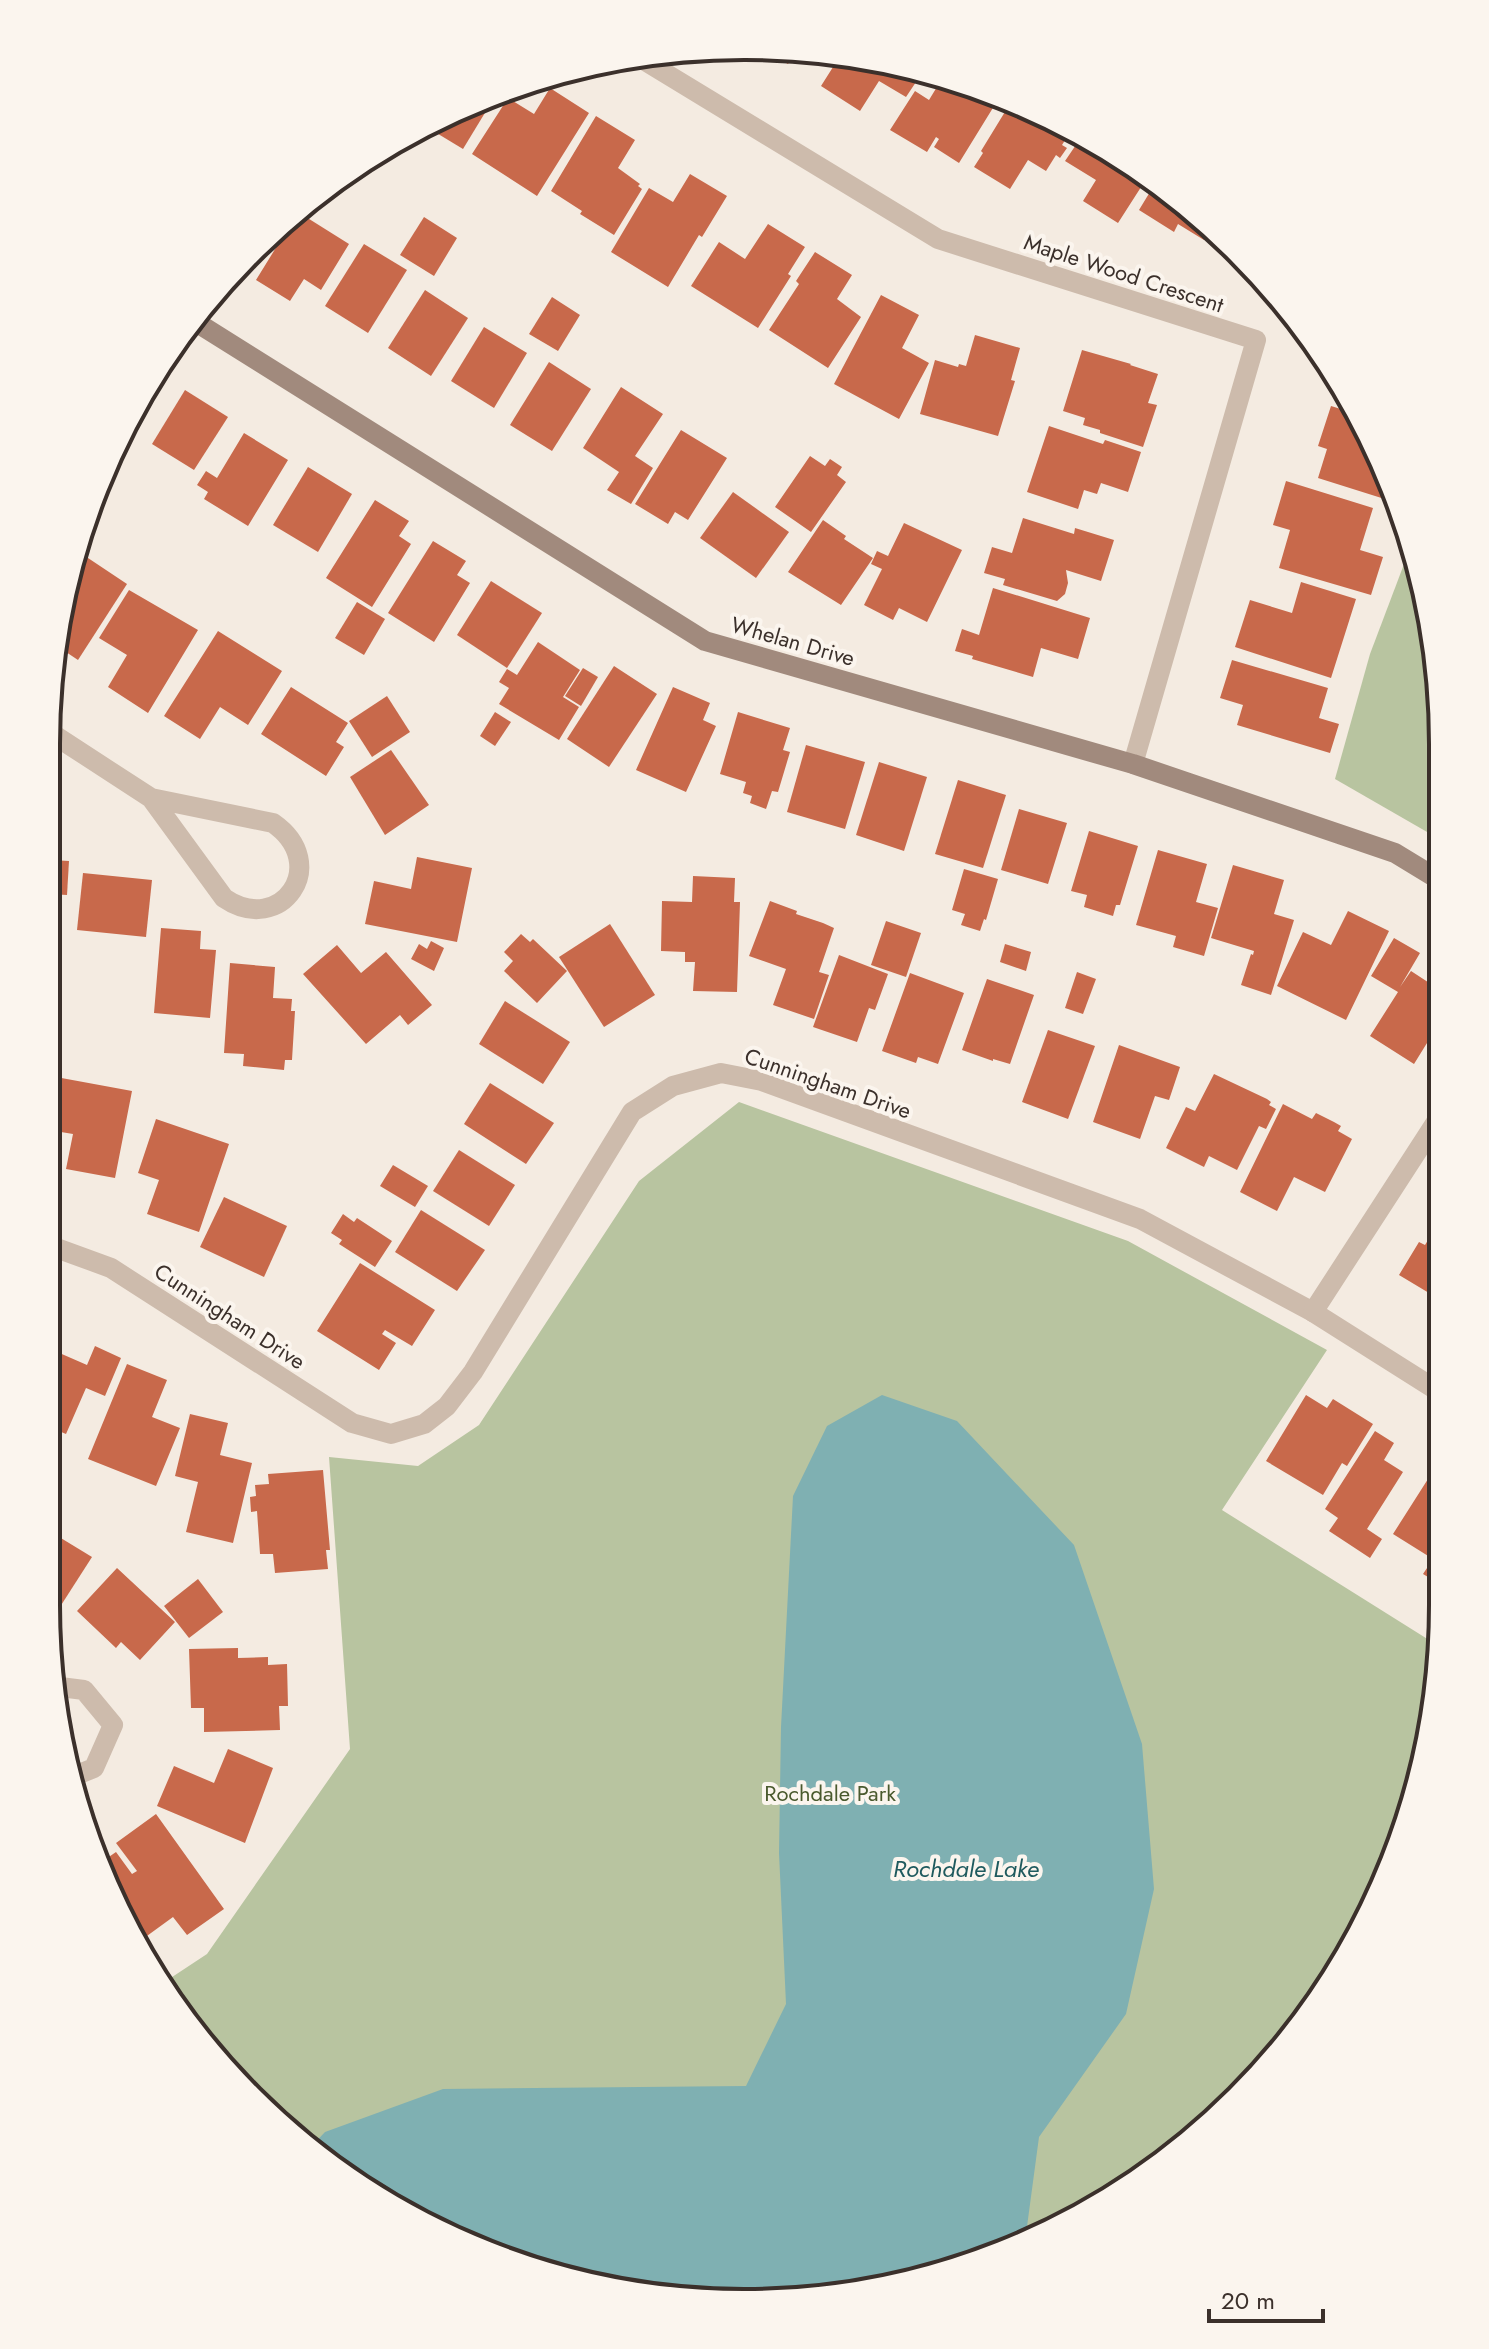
<svg xmlns="http://www.w3.org/2000/svg" width="1489" height="2349" font-family="Jost,sans-serif">
<style>
.green{fill:#b8c4a0}
.water{fill:#7fb0b2}
.building{fill:#c8694b}
.lines{fill:none;stroke-linecap:round;stroke-linejoin:round}
.street{stroke:#cdbbac;stroke-width:20}
.secondary{stroke:#a18a7d;stroke-width:20}
.labels{text-anchor:middle;stroke-width:8;stroke-linejoin:round;paint-order:stroke}
.street-label{font-size:22px;fill:#3b302b;stroke:#fbf5ee}
.park-label{font-size:22px;fill:#4a5a2e;stroke:#fbf5ee}
.water-label{font-size:24px;font-style:italic;fill:#1f5a5e;stroke:#fbf5ee}
.rim{fill:none;stroke:#3b302b;stroke-width:4}
</style>
<rect width="100%" height="100%" fill="#f4ebe1"/>
<g class="green">
<polygon points="1412,543 1419,563 1441,698 1441,840 1335,779 1370,654"/>
<polygon points="739,1102 1128,1241 1327,1350 1222,1510 1437,1645 1437,1695 1390,1871 1298,2030 1132,2186 926,2279 699,2302 520,2266 320,2159 164,1993 160,1985 207,1954 350,1749 329,1457 418,1466 479,1425 639,1181"/>
</g>
<polygon class="water" points="882,1395 957,1421 1074,1545 1142,1744 1154,1889 1126,2014 1039,2137 1026,2234 926,2279 699,2302 520,2266 320,2159 310,2148 325,2132 443,2089 746,2086 786,2004 779,1853 781,1727 793,1496 827,1426"/>
<g class="building">
<polygon points="761,48 791,48 797,49 788,64"/>
<polygon points="840,56 868,60 924,70 906,97 879,81 860,111 821,86"/>
<polygon points="943,77 999,98 959,163 934,147 939,139 936,137 927,152 890,130 915,91 929,100"/>
<polygon points="550,88 589,113 537,196 472,154 508,98 534,114"/>
<polygon points="497,93 463,149 425,126"/>
<polygon points="1011,102 1054,118 1072,129 1062,145 1067,148 1060,158 1056,155 1046,171 1028,160 1010,189 974,167 983,153 981,151"/>
<polygon points="596,116 635,140 618,168 640,184 638,186 642,189 614,235 580,214 582,211 551,191"/>
<polygon points="1082,136 1138,171 1133,179 1143,184 1118,223 1083,201 1096,180 1065,161"/>
<polygon points="690,174 727,196 702,237 699,235 668,287 611,252 649,188 673,202"/>
<polygon points="1156,182 1170,191 1211,229 1204,240 1178,224 1174,232 1139,210"/>
<polygon points="298,212 349,244 321,290 304,279 290,301 256,280"/>
<polygon points="424,217 457,238 434,276 400,255"/>
<polygon points="768,224 805,247 788,274 791,276 758,328 691,286 719,242 745,259"/>
<polygon points="364,244 407,270 368,333 325,306"/>
<polygon points="815,252 852,275 837,299 861,317 828,368 769,330 799,284 796,281"/>
<polygon points="425,290 468,318 431,376 388,348"/>
<polygon points="881,295 919,315 902,348 929,363 899,419 834,384"/>
<polygon points="552,297 580,315 558,351 529,334"/>
<polygon points="484,327 527,353 494,408 451,381"/>
<polygon points="975,335 1020,348 1011,380 1015,381 998,436 920,414 935,360 958,367 959,364 966,366"/>
<polygon points="1082,350 1131,364 1130,365 1158,374 1148,403 1157,405 1143,447 1100,433 1100,430 1083,425 1085,418 1063,411"/>
<polygon points="549,362 591,389 552,451 510,425"/>
<polygon points="156,379 163,383 124,445 119,442"/>
<polygon points="621,387 663,414 635,456 653,468 631,504 607,490 619,472 583,448"/>
<polygon points="185,390 228,417 194,470 152,444"/>
<polygon points="1331,406 1357,414 1371,435 1393,494 1391,501 1318,478 1327,449 1318,446"/>
<polygon points="1049,426 1103,444 1105,440 1141,452 1128,492 1101,483 1097,494 1084,490 1078,509 1027,492"/>
<polygon points="681,430 727,458 688,520 675,512 668,524 635,504"/>
<polygon points="244,433 288,460 248,526 204,499 208,492 197,485 206,471 217,478"/>
<polygon points="810,456 825,466 830,459 842,467 837,475 846,482 811,532 775,507"/>
<polygon points="308,467 352,494 318,552 273,525"/>
<polygon points="1286,481 1373,508 1360,550 1383,557 1371,595 1279,568 1290,530 1273,525"/>
<polygon points="733,492 789,532 756,578 700,538"/>
<polygon points="375,500 409,521 399,536 411,544 372,607 326,578"/>
<polygon points="1023,518 1074,534 1075,528 1114,540 1101,581 1066,570 1068,583 1065,594 1057,601 1003,585 1005,579 984,573 992,547 1012,553"/>
<polygon points="823,520 846,536 844,539 873,558 841,605 788,572"/>
<polygon points="904,523 962,550 927,622 899,608 893,620 864,605 882,569 871,564 877,551 888,556"/>
<polygon points="433,541 466,561 457,575 470,583 434,642 388,613"/>
<polygon points="79,552 127,584 78,660 54,644"/>
<polygon points="491,581 542,613 507,668 457,635"/>
<polygon points="1301,582 1356,599 1331,678 1235,647 1250,600 1292,613"/>
<polygon points="993,588 1090,618 1078,659 1041,648 1033,677 972,659 973,656 955,651 962,629 979,635"/>
<polygon points="129,590 198,630 148,713 108,687 127,655 99,638"/>
<polygon points="357,602 385,619 364,655 335,638"/>
<polygon points="218,631 282,671 248,725 220,707 200,739 164,716"/>
<polygon points="538,642 580,670 563,697 579,707 559,740 499,704 509,688 499,682 507,669 517,675"/>
<polygon points="1232,660 1328,688 1319,718 1339,724 1330,753 1237,725 1243,705 1220,698"/>
<polygon points="614,666 657,694 609,767 567,739"/>
<polygon points="583,668 598,677 581,706 565,696"/>
<polygon points="291,687 348,723 336,742 344,747 326,776 261,734"/>
<polygon points="673,687 710,703 703,720 716,726 686,792 636,770"/>
<polygon points="387,696 410,732 372,757 349,721"/>
<polygon points="495,712 511,722 495,746 480,736"/>
<polygon points="738,712 790,728 783,750 790,752 778,792 772,791 766,809 750,803 752,796 743,793 746,782 720,774"/>
<polygon points="806,745 865,762 845,829 787,812"/>
<polygon points="391,750 429,805 385,835 350,777"/>
<polygon points="879,762 927,777 904,851 856,835"/>
<polygon points="958,780 1006,795 983,868 935,854"/>
<polygon points="1019,809 1067,823 1048,884 1001,870"/>
<polygon points="1089,831 1138,846 1120,905 1116,905 1113,916 1084,907 1087,895 1071,891"/>
<polygon points="1158,850 1207,864 1196,902 1218,908 1204,956 1173,947 1176,936 1136,925"/>
<polygon points="417,857 472,868 457,942 365,924 374,881 411,889"/>
<polygon points="51,860 69,861 67,895 50,894"/>
<polygon points="1233,865 1284,880 1274,914 1294,920 1271,995 1241,985 1251,954 1253,955 1254,951 1211,938"/>
<polygon points="964,869 998,879 986,920 984,919 980,931 961,925 965,914 952,910"/>
<polygon points="83,873 152,880 146,937 77,930"/>
<polygon points="693,876 735,878 734,902 740,902 737,992 693,991 695,962 685,962 685,952 661,951 662,901 692,902"/>
<polygon points="770,901 797,911 796,914 823,923 834,928 819,972 829,975 814,1019 773,1005 786,969 749,956"/>
<polygon points="1348,911 1389,931 1346,1020 1277,986 1303,932 1331,945"/>
<polygon points="886,921 921,933 906,977 871,965"/>
<polygon points="610,924 655,995 604,1027 559,957"/>
<polygon points="161,928 201,931 200,949 216,950 210,1018 154,1013"/>
<polygon points="521,934 530,942 533,939 567,971 537,1003 504,971 513,961 504,952"/>
<polygon points="1394,938 1420,953 1400,987 1411,971 1440,990 1440,1022 1414,1064 1370,1036 1398,992 1371,976"/>
<polygon points="431,941 444,948 434,971 411,959 419,944 427,949"/>
<polygon points="1005,944 1031,952 1026,971 1000,962"/>
<polygon points="337,945 361,973 386,952 432,1005 408,1025 400,1015 366,1044 303,974"/>
<polygon points="839,955 888,974 875,1010 869,1008 857,1042 813,1027"/>
<polygon points="230,963 275,967 273,998 292,999 291,1011 295,1011 292,1060 285,1060 284,1070 243,1066 244,1054 224,1053"/>
<polygon points="1077,972 1096,979 1083,1014 1065,1008"/>
<polygon points="910,973 964,993 938,1064 918,1057 916,1063 882,1051"/>
<polygon points="987,979 1034,995 1010,1064 993,1059 993,1061 962,1050"/>
<polygon points="505,1001 570,1042 543,1084 479,1044"/>
<polygon points="1048,1030 1095,1046 1068,1119 1022,1102"/>
<polygon points="1119,1045 1180,1067 1169,1100 1155,1096 1140,1139 1093,1122"/>
<polygon points="1214,1074 1267,1099 1271,1102 1269,1105 1276,1109 1266,1129 1259,1126 1237,1170 1209,1156 1204,1167 1166,1148 1186,1107 1195,1111"/>
<polygon points="56,1077 132,1091 115,1178 66,1169 73,1134 49,1130 49,1116"/>
<polygon points="490,1083 554,1123 526,1164 464,1124"/>
<polygon points="1283,1104 1312,1119 1316,1113 1334,1122 1341,1126 1338,1131 1352,1139 1325,1192 1294,1177 1277,1211 1240,1192"/>
<polygon points="156,1119 229,1144 199,1232 147,1214 159,1180 138,1173"/>
<polygon points="459,1150 515,1185 489,1226 433,1191"/>
<polygon points="393,1165 428,1186 415,1207 380,1186"/>
<polygon points="224,1197 287,1226 264,1277 200,1247"/>
<polygon points="421,1210 485,1250 457,1291 395,1252"/>
<polygon points="343,1214 354,1222 357,1218 392,1241 375,1267 339,1244 342,1240 331,1233"/>
<polygon points="1439,1222 1439,1299 1399,1275 1419,1242 1425,1245"/>
<polygon points="360,1263 435,1310 412,1346 385,1330 382,1334 396,1343 379,1370 317,1331"/>
<polygon points="95,1346 121,1358 105,1396 86,1388 66,1434 47,1426 48,1348 87,1365"/>
<polygon points="127,1364 167,1380 152,1417 180,1428 156,1486 88,1459"/>
<polygon points="1306,1395 1327,1408 1333,1399 1373,1424 1347,1466 1342,1463 1323,1495 1266,1461"/>
<polygon points="190,1414 228,1423 220,1455 252,1463 233,1543 186,1532 198,1482 175,1476"/>
<polygon points="1375,1431 1394,1443 1384,1460 1403,1472 1367,1529 1382,1539 1370,1558 1329,1531 1338,1518 1325,1509"/>
<polygon points="1435,1468 1438,1470 1438,1583 1423,1574 1433,1559 1393,1534"/>
<polygon points="323,1470 330,1550 326,1550 328,1569 275,1573 273,1554 260,1554 257,1511 251,1512 250,1497 256,1496 255,1485 269,1484 268,1474"/>
<polygon points="46,1529 92,1557 49,1624 46,1604"/>
<polygon points="117,1568 175,1622 140,1660 121,1642 116,1648 77,1611"/>
<polygon points="198,1579 223,1612 189,1638 164,1606"/>
<polygon points="238,1648 238,1658 268,1657 268,1665 287,1664 288,1706 279,1706 280,1730 204,1732 204,1708 191,1708 189,1649"/>
<polygon points="228,1749 273,1768 245,1843 157,1806 174,1766 214,1783"/>
<polygon points="156,1814 224,1909 187,1935 173,1917 140,1941 100,1863 116,1852 132,1874 137,1871 116,1843"/>
</g>
<g class="lines">
<g class="street">
<polyline points="637,56 938,239 1256,340 1133,764"/>
<path d="M51,733L151,798L224,898C281,937 332,864 273,823L151,798"/>
<polyline points="48,1245 111,1268 352,1423 391,1434 424,1424 447,1406 473,1372 632,1112 673,1086 721,1073 762,1081 1140,1219 1313,1312 1438,1391"/>
<polyline points="1313,1312 1440,1116"/>
<polyline points="60,1687 84,1690 113,1725 94,1768 74,1776"/>
</g>
<polyline class="secondary" points="191,319 705,641 1133,764 1395,853 1441,881"/>
</g>
<g class="labels">
<g class="street-label">
<text transform="translate(1124 273) rotate(18)" y="8">Maple Wood Crescent</text>
<text transform="translate(793 641) rotate(16)" y="8">Whelan Drive</text>
<text transform="translate(828 1083) rotate(19)" y="8">Cunningham Drive</text>
<text transform="translate(230 1316) rotate(33)" y="8">Cunningham Drive</text>
</g>
<g class="park-label">
<text x="830" y="1801">Rochdale Park</text>
</g>
<g class="water-label">
<text x="966" y="1877">Rochdale Lake</text>
</g>
</g>
<path d="M0 0H1489V2349H0ZM744 60H745A684 684 0 0 1 1429 744V1605A684 684 0 0 1 745 2289H744A684 684 0 0 1 60 1605V744A684 684 0 0 1 744 60Z" fill="#fbf5ee" fill-rule="evenodd"/>
<path class="rim" d="M744 60H745A684 684 0 0 1 1429 744V1605A684 684 0 0 1 745 2289H744A684 684 0 0 1 60 1605V744A684 684 0 0 1 744 60Z"/>
<path d="M1209 2309v12h114v-12" fill="none" stroke="#3b302b" stroke-width="4"/>
<text x="1221" y="2309" font-size="24" fill="#3b302b" stroke="#fbf5ee" stroke-width="6" paint-order="stroke">20 m</text>
</svg>
